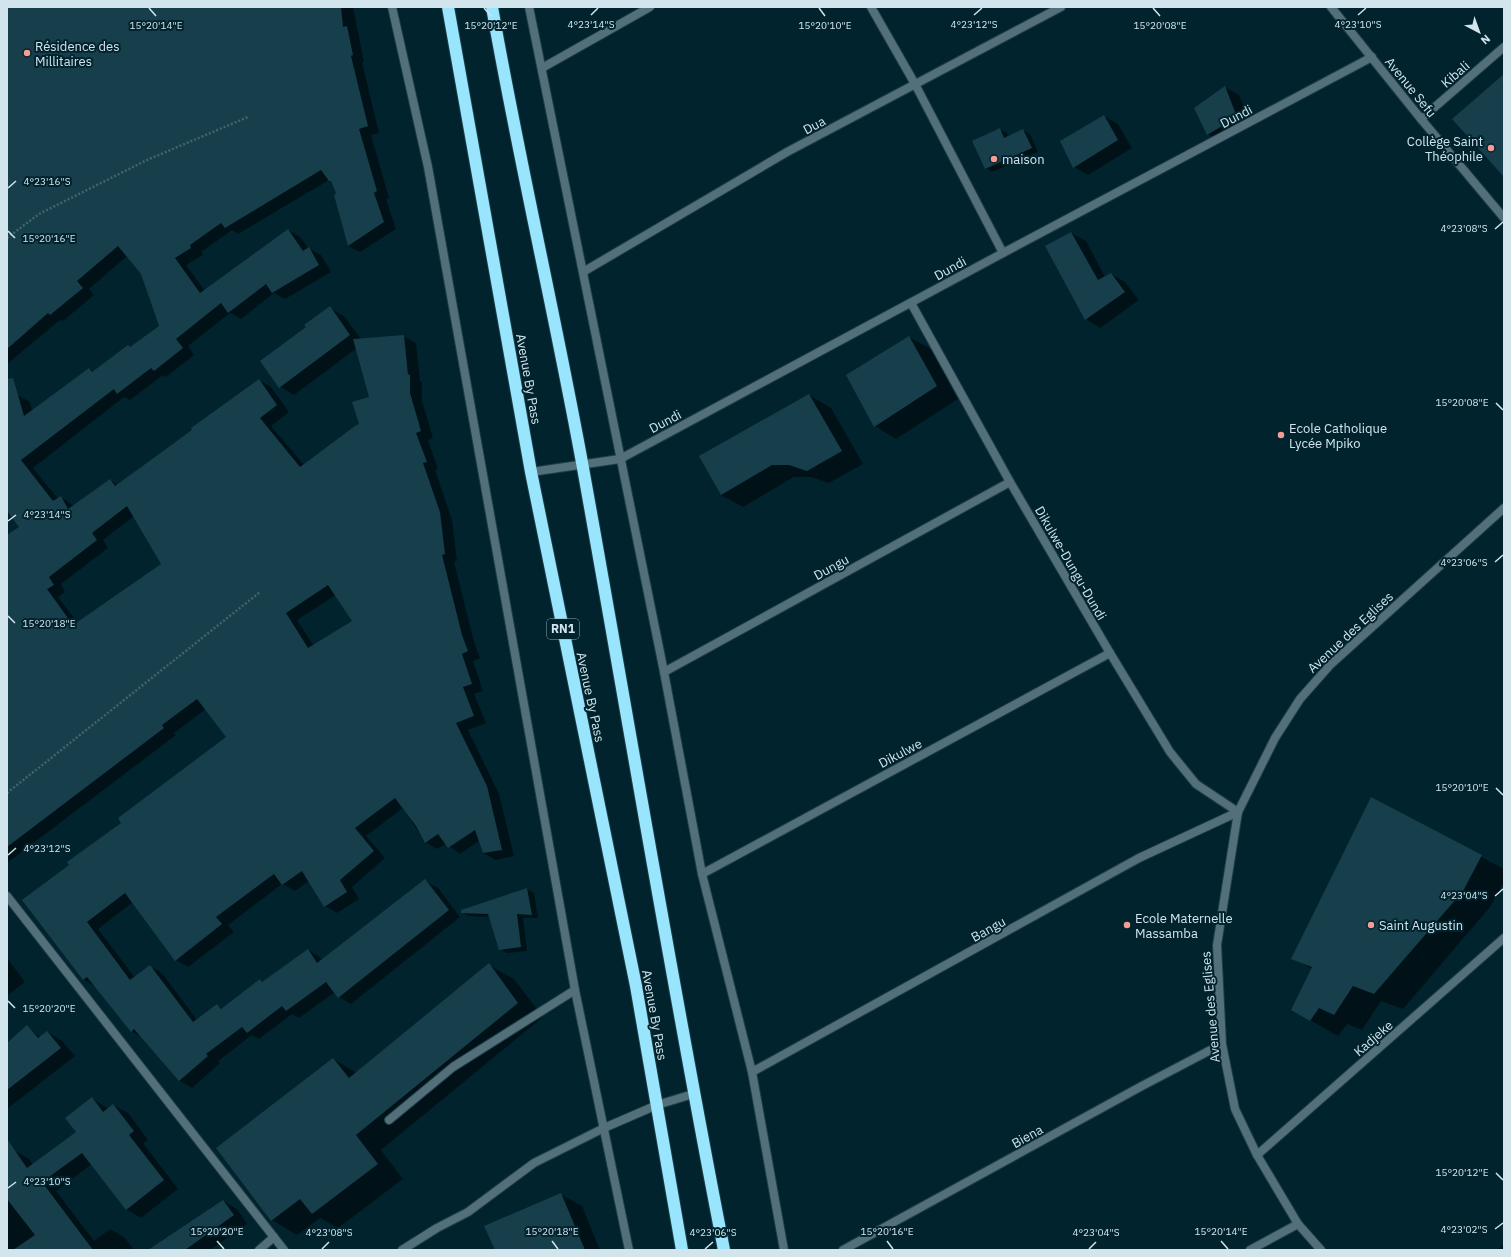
<svg xmlns="http://www.w3.org/2000/svg" width="1511" height="1257" font-family="'IBM Plex Sans',sans-serif">
<style>
.shadow{fill:#0007;fill-rule:evenodd}
.building{fill:#163f4b;fill-rule:evenodd}
.lines{fill:none;stroke-linecap:round;stroke-linejoin:round}
.lane-casing{stroke:#1d3e49;stroke-width:10}
.street-casing{stroke:#1d3e49;stroke-width:10}
.highway-casing{stroke:#1d3e49;stroke-width:14}
.path{stroke:#45636d;stroke-width:2.5;stroke-dasharray:2 2;stroke-linecap:butt}
.lane{stroke:#53707a;stroke-width:8}
.street{stroke:#53707a;stroke-width:8}
.highway{stroke:#99e5fe;stroke-width:12}
.ticks{fill:none;stroke:#d2e5ec;stroke-width:1.5}
.poi-dot{fill:#f59c95;stroke:#00232e;stroke-width:1.5}
.labels{text-anchor:middle;stroke-width:4;stroke-linejoin:round;paint-order:stroke}
.shield{fill:#00232e;stroke:#93abb3;stroke-width:1}
.shield-label{font-size:12px;font-weight:bold;fill:#d2e5ec}
.poi-label{font-size:13px;fill:#d2e5ec;stroke:#00232e;text-anchor:start}
.street-label{font-size:13px;fill:#d2e5ec;stroke:#00232e}
.ticks-label{font-size:10px;text-anchor:middle;fill:#d2e5ec;stroke:#00232e;stroke-width:4;stroke-linejoin:round;paint-order:stroke}
</style>
<rect width="100%" height="100%" fill="#00232e"/>
<g class="shadow">
<path d="M7,7H353L364,62H362L379,133L371,135L389,198L386,199L396,229L360,252L348,246L338,193L333,183L329,180L238,234L232,230L201,252L203,255L186,265L205,291L288,230L300,237L308,248L321,255L331,272L285,299L274,293L241,319L230,313L188,346L194,355L166,377L163,375L130,400L124,397L33,468L58,499L61,497L74,506L110,480L118,485L194,430L259,380L271,387L289,412L271,426L304,465L361,425L371,398L357,348L294,395L280,387L307,328L330,308L344,316L361,339L403,336L416,343L420,381L422,382V401L433,438L428,440L438,469L435,470L452,520L457,561L454,562L474,642L480,658L473,661L483,691L474,694L486,723L468,730L499,794L514,856L496,860L483,853L479,841L460,854L446,844L437,849L425,842L403,808L366,836L385,858L352,887L359,899L337,913L325,906L309,881L295,891L282,884L228,925L234,932L188,967L176,960L133,902L98,929L135,978L150,966L162,973L197,1020L217,1005L223,1009L260,980L263,982L308,950L320,957L322,961L425,881L438,888L460,917L351,1004L339,997L335,992L299,1018L292,1014L259,1039L252,1035L218,1061L220,1063L192,1088L180,1081L142,1037L131,1031L96,987L83,979L70,865L228,737L206,709L174,733L176,735L7,863V537L21,528L7,509V398L18,395L30,402L32,411L90,369L94,372L160,327L142,273L127,256L89,289L94,295L63,321L60,320L7,364ZM134,516L162,564L78,623L58,597L65,592L61,584L108,548L103,540ZM336,595L353,622L314,646L297,620Z"/>
<polygon points="1225,87 1239,95 1250,125 1222,142 1208,134"/>
<polygon points="1104,116 1118,124 1132,148 1088,175 1074,167"/>
<polygon points="1000,129 1007,133 1008,137 1023,130 1030,134 1038,152 992,172 986,168"/>
<polygon points="1071,233 1086,241 1105,277 1111,274 1125,282 1139,300 1100,328 1086,319 1047,247"/>
<polygon points="909,337 931,349 958,399 896,439 875,426 847,376"/>
<polygon points="809,395 831,408 863,464 829,483 811,477 794,477 743,507 721,495"/>
<polygon points="1372,798 1504,869 1504,882 1490,907 1403,1009 1381,1001 1362,1030 1347,1024 1338,1036 1292,1010 1312,969 1293,958"/>
<polygon points="527,889 534,893 538,918 523,918 527,951 507,953 500,949 490,917 469,916 462,912 462,910"/>
<polygon points="7,958 25,982 7,996"/>
<polygon points="489,965 514,979 543,1017 381,1150 403,1179 338,1228 320,1218 297,1235 272,1220 333,1059 357,1073"/>
<polygon points="32,1032 41,1037 47,1032 61,1040 75,1056 7,1109 7,1051"/>
<polygon points="92,1098 108,1109 113,1105 128,1113 148,1140 143,1143 178,1189 141,1218 126,1209 92,1164 56,1191 94,1241 110,1229 124,1237 134,1250 7,1250 7,1156 14,1150 29,1159 33,1165 77,1132"/>
<polygon points="560,1194 582,1206 600,1250 496,1250"/>
<polygon points="223,1201 237,1209 247,1224 210,1250 154,1250"/>
<polygon points="1504,1244 1504,1250 1497,1250"/>
</g>
<g class="building">
<path d="M7,7H341L343,27L347,26L353,55L351,56L368,126L359,129L377,191L374,193L384,222L348,246L334,195L336,193L331,181H329L321,170L225,228L221,223L190,245L191,248L175,258L200,293L288,229L303,251L309,247L319,265L272,293L266,284L228,313L221,303L176,339L183,348L154,371L151,368L117,394L114,389L21,460L53,501L61,496L68,509L110,479L115,486L192,430L191,428L259,379L277,405L260,418L300,467L355,426L359,424L352,402L369,397L353,339L404,335L408,375L410,374V393L421,431L416,433L427,462L423,463L440,512L445,554L442,555L462,635L468,651L462,654L472,684L463,687L474,716L456,723L487,786L502,850L483,853L475,830L448,848L438,834L425,843L416,826L395,798L355,828L374,851L340,880L347,892L324,907L302,871L282,885L274,874L216,917L222,924L175,961L125,893L87,922L130,980L150,965L193,1022L217,1004L221,1009L260,979L262,982L308,949L317,963L425,879L449,910L338,998L326,982L286,1011L282,1006L247,1033L242,1027L206,1054L208,1056L179,1081L134,1029L131,1032L87,977L83,980L22,900L69,865L67,862L121,823L118,818L226,737L197,699L162,725L164,728L7,847V535L19,527L7,511V379L13,378L24,416L89,368L92,372L128,345L130,347L159,326L141,274L118,246L77,281L83,288L50,315L48,313L7,349ZM127,506L161,564L73,625L47,589L54,585L49,577L97,540L92,533ZM328,585L352,621L308,648L286,613Z"/>
<polygon points="1504,74 1504,177 1452,119"/>
<polygon points="1225,86 1237,117 1207,135 1194,108"/>
<polygon points="1104,115 1118,140 1073,168 1060,141"/>
<polygon points="1000,128 1004,138 1023,129 1032,148 985,169 972,141"/>
<polygon points="1071,232 1098,280 1111,273 1125,292 1085,320 1045,246"/>
<polygon points="330,306 350,335 279,388 260,361 306,327 304,325"/>
<polygon points="909,336 937,386 874,427 846,375"/>
<polygon points="809,394 842,451 807,471 789,465 772,465 721,495 699,456"/>
<polygon points="1371,797 1482,855 1463,891 1374,994 1353,986 1334,1015 1319,1008 1310,1021 1291,1010 1312,967 1291,959"/>
<polygon points="527,888 532,915 517,914 521,947 499,950 488,914 461,913 461,910"/>
<polygon points="489,963 518,1003 356,1135 378,1164 312,1214 300,1199 271,1221 216,1148 333,1058 349,1078"/>
<polygon points="27,1025 38,1038 47,1031 61,1048 7,1090 7,1043"/>
<polygon points="92,1097 103,1112 113,1104 134,1131 129,1135 164,1180 126,1210 82,1153 42,1182 93,1250 13,1250 35,1235 7,1199 7,1139 27,1168 76,1132 65,1118"/>
<polygon points="561,1193 585,1250 495,1250 484,1226"/>
<polygon points="223,1200 234,1215 185,1250 148,1250"/>
</g>
<g class="lines">
<g class="lane-casing">
<g id="lane">
<polyline points="529,7 664,672 702,874 752,1072 784,1250"/>
<polyline points="7,896 284,1250"/>
<polyline points="389,1120 453,1067 575,990"/>
<polyline points="259,1250 274,1237"/>
<polyline points="402,1250 437,1228 468,1212 534,1163 604,1128 657,1105 693,1094"/>
</g>
</g>
<g class="street-casing">
<g id="street">
<polyline points="392,7 428,167 575,990 629,1250"/>
<polyline points="871,7 915,84 1003,253"/>
<polyline points="1331,7 1421,119 1504,218"/>
<polyline points="542,68 650,7"/>
<polyline points="1421,119 1504,47"/>
<polyline points="583,272 787,152 1061,7"/>
<polyline points="911,303 1010,482 1110,653 1170,752 1196,784 1238,812"/>
<polyline points="531,472 620,459 1003,253 1372,57"/>
<polyline points="664,672 1010,482"/>
<polyline points="702,874 1110,653"/>
<polyline points="752,1072 1139,858 1238,812"/>
<polyline points="1257,1155 1504,938"/>
<polyline points="843,1250 1140,1087 1222,1044"/>
<polyline points="1250,1250 1298,1224"/>
<polyline points="1321,1250 1298,1224 1257,1155 1235,1109 1222,1044 1217,945 1238,812 1275,738 1300,699 1330,665 1504,508"/>
</g>
</g>
<g class="highway-casing">
<g id="highway">
<polyline points="448,7 531,472 636,986 682,1250"/>
<path d="M492,7C519,161 555,314 583,468C630,729 673,990 724,1250"/>
</g>
</g>
<g class="path">
<polyline points="7,238 39,214 147,160 248,117"/>
<polyline points="7,793 260,592"/>
</g>
<use href="#lane" class="lane"/>
<use href="#street" class="street"/>
<use href="#highway" class="highway"/>
</g>
<path class="ticks" d="M149,8L156,16M484,8L491,16M819,8L825,16M1153,8L1160,16M591,15L598,8M974,15L982,8M1358,15L1366,8M8,188L16,181M1495,229L1503,222M8,231L15,238M1496,403L1503,410M8,521L16,515M1495,562L1503,555M8,616L15,623M1496,788L1503,795M8,855L16,848M1495,896L1503,889M8,1001L15,1008M1496,1173L1503,1180M8,1188L16,1182M1495,1229L1503,1223M217,1241L224,1249M552,1241L558,1249M887,1241L893,1249M1221,1241L1228,1249M322,1249L329,1242M705,1249L713,1242M1089,1249L1096,1242"/>
<g class="poi-dot">
<circle cx="27" cy="53" r="4"/>
<circle cx="1491" cy="148" r="4"/>
<circle cx="994" cy="159" r="4"/>
<circle cx="1281" cy="435" r="4"/>
<circle cx="1127" cy="925" r="4"/>
<circle cx="1371" cy="925" r="4"/>
</g>
<g class="labels">
<rect class="shield" x="547" y="619" width="32" height="20" rx="3"/>
<g class="shield-label">
<text x="563" y="633">RN1</text>
</g>
<g class="poi-label">
<text x="35" y="51">Résidence des<tspan x="35" dy="15">Millitaires</tspan></text>
<text x="1483" y="146" text-anchor="end">Collège Saint<tspan x="1483" dy="15">Théophile</tspan></text>
<text x="1002" y="164">maison</text>
<text x="1289" y="433">Ecole Catholique<tspan x="1289" dy="15">Lycée Mpiko</tspan></text>
<text x="1135" y="923">Ecole Maternelle<tspan x="1135" dy="15">Massamba</tspan></text>
<text x="1379" y="930">Saint Augustin</text>
</g>
<g class="street-label">
<text transform="translate(1455 74) rotate(-41)" y="5">Kibali</text>
<text transform="translate(1411 87) rotate(51)" y="5">Avenue Sefu</text>
<text transform="translate(1236 116) rotate(-28)" y="5">Dundi</text>
<text transform="translate(814 125) rotate(-28)" y="5">Dua</text>
<text transform="translate(950 268) rotate(-29)" y="5">Dundi</text>
<text transform="translate(529 379) rotate(80)" y="5">Avenue By Pass</text>
<text transform="translate(665 421) rotate(-28)" y="5">Dundi</text>
<text transform="translate(1071 563) rotate(60)" y="5">Dikulwe-Dungu-Dundi</text>
<text transform="translate(831 567) rotate(-29)" y="5">Dungu</text>
<text transform="translate(1350 632) rotate(-43)" y="5">Avenue des Eglises</text>
<text transform="translate(591 697) rotate(78)" y="5">Avenue By Pass</text>
<text transform="translate(900 753) rotate(-28)" y="5">Dikulwe</text>
<text transform="translate(988 929) rotate(-29)" y="5">Bangu</text>
<text transform="translate(1210 1007) rotate(-95)" y="5">Avenue des Eglises</text>
<text transform="translate(655 1015) rotate(80)" y="5">Avenue By Pass</text>
<text transform="translate(1373 1038) rotate(-41)" y="5">Kadjeke</text>
<text transform="translate(1027 1136) rotate(-29)" y="5">Biena</text>
</g>
</g>
<g class="ticks-label">
<text x="591" y="28">4°23'14"S</text>
<text x="974" y="28">4°23'12"S</text>
<text x="1358" y="28">4°23'10"S</text>
<text x="156" y="29">15°20'14"E</text>
<text x="1160" y="29">15°20'08"E</text>
<text x="491" y="29">15°20'12"E</text>
<text x="825" y="29">15°20'10"E</text>
<text x="47" y="185">4°23'16"S</text>
<text x="1464" y="232">4°23'08"S</text>
<text x="49" y="242">15°20'16"E</text>
<text x="1462" y="406">15°20'08"E</text>
<text x="47" y="518">4°23'14"S</text>
<text x="1464" y="566">4°23'06"S</text>
<text x="49" y="627">15°20'18"E</text>
<text x="1462" y="791">15°20'10"E</text>
<text x="47" y="852">4°23'12"S</text>
<text x="1464" y="899">4°23'04"S</text>
<text x="49" y="1012">15°20'20"E</text>
<text x="1462" y="1176">15°20'12"E</text>
<text x="47" y="1185">4°23'10"S</text>
<text x="1464" y="1233">4°23'02"S</text>
<text x="217" y="1235">15°20'20"E</text>
<text x="552" y="1235">15°20'18"E</text>
<text x="887" y="1235">15°20'16"E</text>
<text x="1221" y="1235">15°20'14"E</text>
<text x="329" y="1236">4°23'08"S</text>
<text x="713" y="1236">4°23'06"S</text>
<text x="1096" y="1236">4°23'04"S</text>
</g>
<rect width="1511" height="1257" fill="none" stroke="#d2e5ec" stroke-width="16"/>
<g transform="translate(1479 32) rotate(139)" stroke="#00232e" stroke-width="3" paint-order="stroke">
<path d="M0-3L7 15L0 10L-7 15Z" fill="#d2e5ec"/>
<text y="-6" font-size="11" font-weight="bold" text-anchor="middle" fill="#d2e5ec">N</text>
</g>
</svg>
